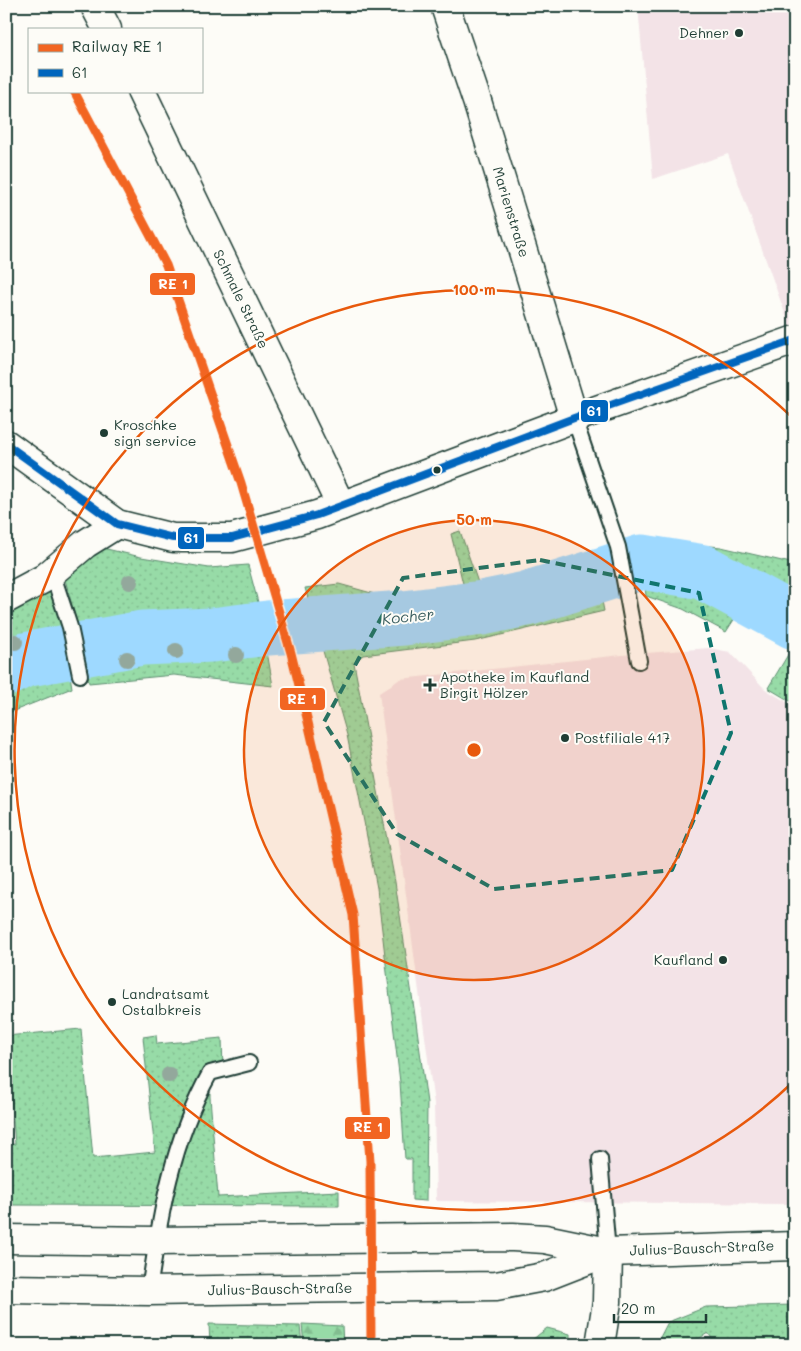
<svg xmlns="http://www.w3.org/2000/svg" width="801" height="1351" font-family="Mali,sans-serif">
<style>
.built{fill:#f3e3e7}
.grass{fill:url(#grass-dots);stroke:#5b8c6e}
.forest{fill:url(#forest-firs);stroke:#5b8c6e}
.lines{fill:none;stroke-linecap:round;stroke-linejoin:round}
.river{stroke:#9ed9ff;stroke-width:55}
.service-casing{stroke:#1f3d34;stroke-width:18}
.minor-casing{stroke:#1f3d34;stroke-width:31}
.tertiary-casing{stroke:#1f3d34;stroke-width:31}
.secondary-casing{stroke:#1f3d34;stroke-width:31}
.service{stroke:#fdfcf7;stroke-width:14}
.minor{stroke:#fdfcf7;stroke-width:28}
.tertiary{stroke:#fdfcf7;stroke-width:28}
.secondary{stroke:#fdfcf7;stroke-width:28}
.bus-1-casing{stroke:#fdfcf7;stroke-width:11}
.bus-1{stroke:#0065bd;stroke-width:8}
.rail-1-casing{stroke:#fdfcf7;stroke-width:12}
.rail-1{stroke:#f26522;stroke-width:9}
.tree{fill:#93a89c}
.marked{fill:none;stroke:#0f766e;stroke-width:4;stroke-dasharray:10 6;stroke-linejoin:round}
.ring{fill:none;stroke:#e8590c;stroke-width:2.5}
.poi-dot{fill:#1f3d34;stroke:#fdfcf7;stroke-width:2}
.labels{text-anchor:middle;stroke-width:4;stroke-linejoin:round;paint-order:stroke}
.poi-label{font-size:14px;fill:#1f3d34;stroke:#fdfcf7;text-anchor:start}
.street-label{font-size:14px;fill:#1f3d34;stroke:#fdfcf7}
.water-label{font-size:15px;font-style:italic;fill:#385c5d;stroke:#fdfcf7}
.centre{fill:#e8590c;stroke:#fdfcf7;stroke-width:2.5}
.ring-label{font-size:15px;text-anchor:middle;font-weight:bold;fill:#e8590c;stroke:#fdfcf7;stroke-width:4;stroke-linejoin:round;paint-order:stroke}
.line-badge{stroke:#fdfcf7;stroke-width:2}
.badge-label{font-size:14px;text-anchor:middle;font-weight:bold;fill:#fff}
</style>
<defs>
<pattern id="grass-dots" width="8" height="8" patternUnits="userSpaceOnUse" patternTransform="scale(1.25)"><rect width="8" height="8" fill="#97dba7"/><path d="M2 2h.1M6 6h.1" fill="none" stroke="#82bd90" stroke-width="1.8" stroke-linecap="round"/></pattern>
<pattern id="forest-firs" width="22" height="20" patternUnits="userSpaceOnUse" patternTransform="scale(1.25)"><rect width="22" height="20" fill="#97dba7"/><path d="M5 1l3.5 6h-7zM16 11l3.5 6h-7z" fill="#82bd90"/></pattern>
</defs>
<rect width="100%" height="100%" fill="#fdfcf7"/>
<filter id="ink" filterUnits="userSpaceOnUse"><feTurbulence type="fractalNoise" baseFrequency=".02" numOctaves="2"/><feDisplacementMap in="SourceGraphic" scale="10" xChannelSelector="R" yChannelSelector="G"/><feConvolveMatrix kernelMatrix="1 2 1 2 8 2 1 2 1" color-interpolation-filters="sRGB"/></filter>
<g filter="url(#ink)">
<g class="built">
<polygon points="638,6 795,6 795,332 792,333 728,154 653,179"/>
<polygon points="709,648 730,652 765,689 795,707 795,1204 436,1201 434,1104 379,693 400,679 622,655"/>
</g>
<g class="grass">
<polygon points="460,531 482,594 593,556 604,611 475,641 363,655 354,663 395,882 416,1022 427,1103 426,1201 412,1200 412,1159 405,1159 400,1082 377,888 347,735 305,588 339,584 393,599 451,591 464,588 451,534"/>
<polygon points="639,539 721,547 795,564 795,633 746,601 726,632 683,609 646,596"/>
<polygon points="85,544 141,557 209,568 248,565 259,606 273,686 174,675 89,683 78,627 61,565"/>
<polygon points="45,578 63,630 72,688 6,714 6,599"/>
<polygon points="795,643 795,704 768,688"/>
<polygon points="81,1029 93,1158 155,1152 143,1037 156,1035 157,1044 222,1038 223,1070 210,1073 210,1097 218,1197 339,1191 339,1206 6,1205 6,1145 15,1144 6,1036"/>
<polygon points="795,1305 795,1338 786,1345 717,1345 708,1333 688,1345 656,1345 668,1322 706,1307"/>
<polygon points="209,1324 300,1326 302,1345 210,1345"/>
<polygon points="547,1328 570,1334 570,1345 532,1345 532,1340"/>
</g>
<polygon class="forest" points="302,1324 342,1326 343,1345 304,1345"/>
<g class="lines">
<polyline class="river" points="6,669 24,660 142,638 212,635 268,628 404,618 482,608 526,599 642,562 703,572 795,622"/>
<g class="service-casing">
<g id="service">
<polyline points="574,418 618,547 639,661"/>
<polyline points="52,572 70,627 80,675"/>
<polyline points="600,1159 608,1252"/>
<path d="M149,1291C160,1215 172,1141 210,1073L249,1063"/>
</g>
</g>
<g class="minor-casing">
<g id="minor">
<polyline points="95,6 107,29"/>
<polyline points="445,6 477,101 574,418"/>
<polyline points="141,91 341,506"/>
<polyline points="6,444 117,524 173,538 232,538 317,515 574,418 795,340"/>
<polyline points="6,599 45,578 85,544 117,524"/>
</g>
</g>
<g class="tertiary-casing">
<polyline id="tertiary" points="600,1345 607,1302 608,1252"/>
</g>
<g class="secondary-casing">
<g id="secondary">
<polyline points="6,1239 156,1241 513,1237 545,1239 608,1252 795,1246"/>
<polyline points="6,1289 149,1291 496,1286 544,1277 608,1252"/>
</g>
</g>
<use href="#service" class="service"/>
<use href="#minor" class="minor"/>
<use href="#tertiary" class="tertiary"/>
<use href="#secondary" class="secondary"/>
<g class="bus-1-casing">
<polyline id="bus-1" points="6,444 117,524 173,538 232,538 317,515 574,418 795,340"/>
</g>
<use href="#bus-1" class="bus-1"/>
<g class="rail-1-casing">
<polyline id="rail-1" points="74,91 166,265 241,483 291,653 307,718 353,915 370,1161 371,1345"/>
</g>
<use href="#rail-1" class="rail-1"/>
</g>
<g class="tree">
<circle cx="130" cy="582" r="8"/>
<circle cx="15" cy="642" r="8"/>
<circle cx="176" cy="651" r="8"/>
<circle cx="236" cy="655" r="8"/>
<circle cx="127" cy="659" r="8"/>
<circle cx="169" cy="1075" r="8"/>
</g>
</g>
<path class="marked" d="M540,560L699,593L731,733L672,870L494,889L397,834L324,722L403,578Z"/>
<circle cx="474" cy="750" r="230" fill="#e8590c" fill-opacity=".12"/>
<g class="ring">
<circle cx="474" cy="750" r="230"/>
<path d="M794 1081A460 460 0 1 1 794 419"/>
</g>
<g class="poi-dot">
<circle cx="739" cy="33" r="5"/>
<circle cx="104" cy="433" r="5"/>
<circle cx="437" cy="470" r="4.5"/>
<path d="M427.5 677.5h5v5h5v5h-5v5h-5v-5h-5v-5h5z"/>
<circle cx="565" cy="738" r="5"/>
<circle cx="723" cy="960" r="5"/>
<circle cx="112" cy="1002" r="5"/>
</g>
<g class="labels">
<g class="poi-label">
<text x="729" y="38" text-anchor="end">Dehner</text>
<text x="114" y="430">Kroschke<tspan x="114" dy="16">sign service</tspan></text>
<text x="440" y="682">Apotheke im Kaufland<tspan x="440" dy="16">Birgit Hölzer</tspan></text>
<text x="575" y="743">Postfiliale 417</text>
<text x="713" y="965" text-anchor="end">Kaufland</text>
<text x="122" y="999">Landratsamt<tspan x="122" dy="16">Ostalbkreis</tspan></text>
</g>
<g class="street-label">
<text transform="translate(511 212) rotate(73)" y="5">Marienstraße</text>
<text transform="translate(241 299) rotate(64)" y="5">Schmale Straße</text>
<text transform="translate(702 1248) rotate(-2)" y="5">Julius-Bausch-Straße</text>
<text transform="translate(280 1289) rotate(-1)" y="5">Julius-Bausch-Straße</text>
</g>
<g class="water-label">
<text transform="translate(408 617) rotate(-6)" y="5">Kocher</text>
</g>
</g>
<circle cx="474" cy="750" r="8" class="centre"/>
<g class="ring-label">
<text x="474" y="295">100 m</text>
<text x="474" y="525">50 m</text>
</g>
<g class="line-badge">
<rect x="149" y="272" width="47" height="24" rx="5" fill="#f26522"/>
<rect x="580" y="399" width="29" height="24" rx="5" fill="#0065bd"/>
<rect x="177" y="526" width="28" height="24" rx="5" fill="#0065bd"/>
<rect x="279" y="687" width="47" height="24" rx="5" fill="#f26522"/>
<rect x="344" y="1116" width="47" height="24" rx="5" fill="#f26522"/>
</g>
<g class="badge-label">
<text x="173" y="289">RE 1</text>
<text x="594" y="416">61</text>
<text x="191" y="543">61</text>
<text x="302" y="704">RE 1</text>
<text x="368" y="1132">RE 1</text>
</g>
<rect width="801" height="1351" fill="none" stroke="#fdfcf7" stroke-width="25"/>
<rect x="12" y="12" width="776" height="1326" fill="none" stroke="#1f3d34" stroke-width="2" filter="url(#ink)"/>
<rect x="28" y="28" width="175" height="65" fill="#fdfcf7" stroke="#a4b0a9"/>
<rect x="38" y="44" width="25" height="8" fill="#f26522" stroke="#a4b0a9"/>
<text x="72" y="52" font-size="15" fill="#1f3d34">Railway RE 1</text>
<rect x="38" y="69" width="25" height="8" fill="#0065bd" stroke="#a4b0a9"/>
<text x="72" y="78" font-size="15" fill="#1f3d34">61</text>
<path d="M614 1314v8h92v-8" fill="none" stroke="#1f3d34" stroke-width="2.5"/>
<text x="621" y="1314" font-size="15" fill="#1f3d34" stroke="#fdfcf7" stroke-width="4" paint-order="stroke">20 m</text>
</svg>
